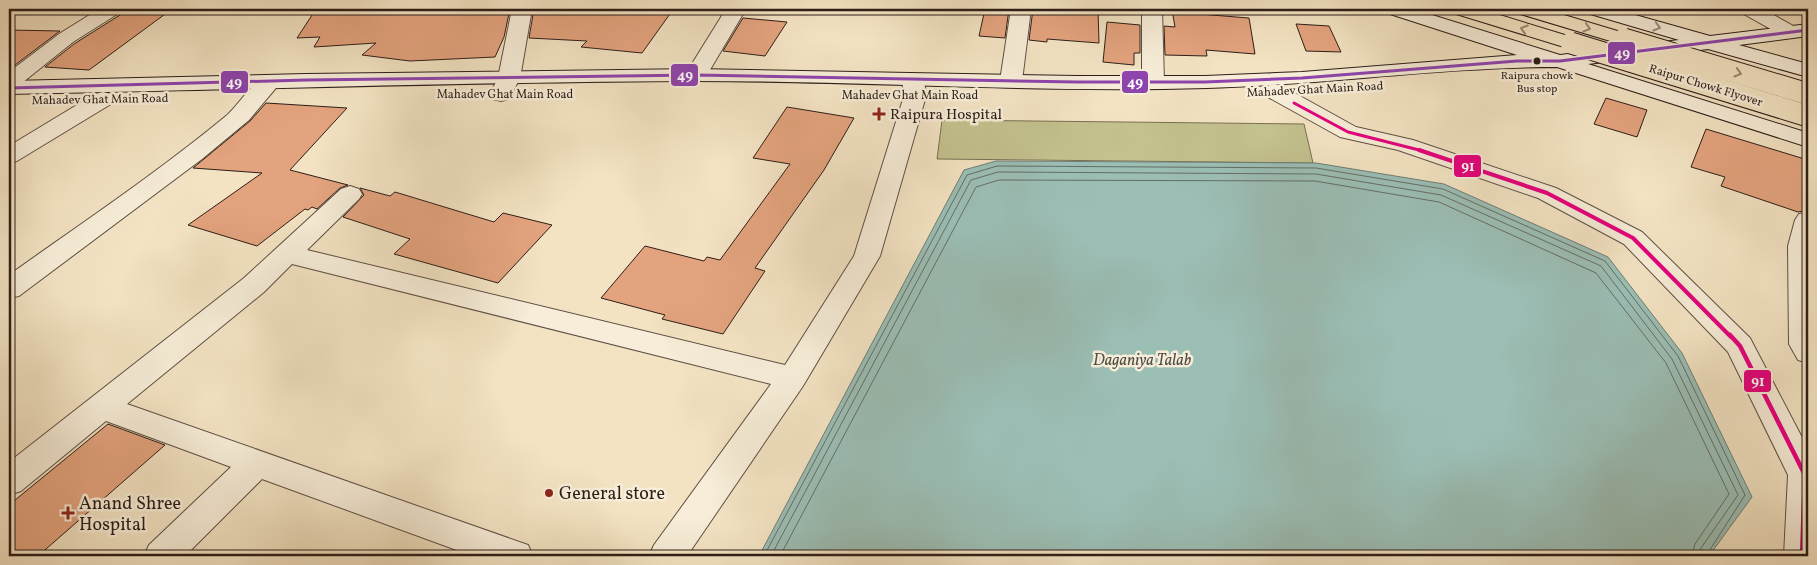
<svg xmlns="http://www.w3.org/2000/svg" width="1817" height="565" font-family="Vollkorn,serif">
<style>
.green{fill:#c3c18e;stroke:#787053}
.water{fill:#9bbeb5;stroke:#6f7e76}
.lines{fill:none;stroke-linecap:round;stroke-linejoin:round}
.shore{stroke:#646e66;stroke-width:1}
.building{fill:#e3a37e;stroke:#2d1e18}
.street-casing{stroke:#5e4f43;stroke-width:2}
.secondary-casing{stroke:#2d1e18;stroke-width:2}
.highway-casing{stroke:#2d1e18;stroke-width:2}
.street{fill:#f7edd8;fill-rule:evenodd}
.secondary{fill:#f7edd8;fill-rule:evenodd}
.highway{fill:#f3e3c3;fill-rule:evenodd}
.highway-bridge-casing{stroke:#2d1e18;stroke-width:23;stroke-linecap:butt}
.highway-bridge{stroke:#f3e3c3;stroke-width:21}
.bus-1-casing{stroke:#f7edd8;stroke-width:6}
.bus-2-far2-casing{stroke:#f7edd8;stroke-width:6}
.bus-2-far1-casing{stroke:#f7edd8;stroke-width:8}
.bus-2-casing{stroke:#f7edd8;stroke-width:8}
.bus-1{stroke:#8e44ad;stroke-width:3}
.bus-2-far2{stroke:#e5007d;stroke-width:3}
.bus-2-far1{stroke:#e5007d;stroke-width:4}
.bus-2{stroke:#e5007d;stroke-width:4.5}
.oneway{stroke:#9c9082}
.oneway2{stroke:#9a8a76}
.bus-dot{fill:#2d1e18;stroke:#f7edd8;stroke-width:2}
.poi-dot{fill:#8f2418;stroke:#f7edd8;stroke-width:2}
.labels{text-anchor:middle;stroke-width:5;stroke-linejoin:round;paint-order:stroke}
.far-bus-label{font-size:11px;fill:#2d1e18;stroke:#f7edd8}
.far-street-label{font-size:12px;fill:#2d1e18;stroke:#f7edd8}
.poi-label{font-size:15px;fill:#2d1e18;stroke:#f7edd8;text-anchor:start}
.water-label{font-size:16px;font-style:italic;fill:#4e4e47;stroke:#f7edd8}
.near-poi-label{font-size:18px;fill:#2d1e18;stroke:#f7edd8;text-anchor:start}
.line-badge{stroke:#f7edd8;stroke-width:2}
.badge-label{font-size:14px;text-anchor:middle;font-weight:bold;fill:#fff}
</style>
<rect width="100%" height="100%" fill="#f3e3c3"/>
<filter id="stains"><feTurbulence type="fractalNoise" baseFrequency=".004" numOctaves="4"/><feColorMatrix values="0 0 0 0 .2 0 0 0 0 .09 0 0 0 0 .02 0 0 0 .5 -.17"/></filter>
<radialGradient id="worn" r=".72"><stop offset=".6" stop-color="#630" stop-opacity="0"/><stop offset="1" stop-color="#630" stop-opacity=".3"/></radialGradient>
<polygon class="green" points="942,120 1304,124 1313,163 937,159"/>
<polygon class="water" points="996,161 1316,163 1444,184 1608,257 1682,353 1752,497 1709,556 759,556 964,170"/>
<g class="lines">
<g class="shore">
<polyline points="764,556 967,175 997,166 1316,168 1443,189 1605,261 1678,356 1745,495 1706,556"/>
<polyline points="771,556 971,180 998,172 1316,174 1441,195 1601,266 1672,359 1738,495 1701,548 1699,556"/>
<polyline points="780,556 976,187 999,180 1315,181 1439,202 1596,273 1666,363 1729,494 1695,544 1692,556"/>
</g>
</g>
<g class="building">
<polygon points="124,9 172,9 89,70 45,67 74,44 120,15"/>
<polygon points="316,9 510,9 504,37 495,57 410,61 362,55 376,43 314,47 320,37 297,38"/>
<polygon points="534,9 645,9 672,11 642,53 581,47 587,41 529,38"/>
<polygon points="985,9 1009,9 1005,38 979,36"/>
<polygon points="1033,9 1098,9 1099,43 1047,39 1047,42 1029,40"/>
<polygon points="1172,10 1198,11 1199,14 1249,18 1255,54 1206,50 1207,56 1165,55 1164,26 1175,27"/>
<polygon points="743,18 787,22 765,56 723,51"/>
<polygon points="1107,22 1140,25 1140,53 1134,53 1134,65 1103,62"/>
<polygon points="1296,24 1329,26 1341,52 1306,51"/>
<polygon points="9,30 60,31 15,65 9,65"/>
<polygon points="1606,98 1647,110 1637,137 1594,124"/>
<polygon points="266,103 347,108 290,170 348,185 340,188 317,209 312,207 308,210 305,209 257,246 188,225 262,173 193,168 250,121"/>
<polygon points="787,107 854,118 824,170 755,268 765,271 723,334 662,319 665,315 601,298 645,246 704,261 707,257 720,260 790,164 753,158"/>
<polygon points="1706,129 1808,160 1808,210 1798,212 1721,186 1725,177 1691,167"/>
<polygon points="360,188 390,196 395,192 494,222 503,213 552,225 498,283 394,254 410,239 343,217 364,195"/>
<polygon points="108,424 165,445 38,556 9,556 9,505"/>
</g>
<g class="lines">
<g class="street-casing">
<g id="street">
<polygon points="99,9 122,9 119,13 73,42 17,87 9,88 9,72 59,34"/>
<polygon points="512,9 532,9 520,78 509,99 501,101 493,99 490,94 498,78"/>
<polygon points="726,9 746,9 704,80 696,81 688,80 685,75"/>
<polygon points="1011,9 1031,9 1022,81 1019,86 1011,87 1003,86 1000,81"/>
<polygon points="1142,9 1162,9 1164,82 1161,87 1153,88 1145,87 1142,82"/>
<polygon points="1739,9 1763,9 1797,28 1800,32 1797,36 1790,38 1783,36 1742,13"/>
<polygon points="913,74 921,75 924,80 926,96 880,256 803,386 687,556 649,556 654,545 771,384 292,264 264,292 127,404 528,545 533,556 473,556 262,479 185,556 144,556 149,545 231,467 106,421 21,491 9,495 9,462 244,278 341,189 350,186 359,189 362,194 359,199 307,250 785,365 854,256 904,96 902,80 905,75"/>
<path d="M270,76L278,77L281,82L249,120L202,159L19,296L9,298V275C82,223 157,173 226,116C240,104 252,80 270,76Z"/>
<polygon points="1274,84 1282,86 1356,127 1413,140 1556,188 1642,232 1750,338 1808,449 1808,556 1784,556 1788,475 1728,352 1624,244 1538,198 1398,150 1340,137 1266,96 1263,91 1266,86"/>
<polygon points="103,92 111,94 114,99 111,104 17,161 9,163 9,146 95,94"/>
<polygon points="1808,212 1808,363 1798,360 1789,344 1788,246 1795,220 1799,214"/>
</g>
</g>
<g class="secondary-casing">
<path id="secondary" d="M1384,9H1413L1560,55L1679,40L1587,13L1584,9H1614L1710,36L1808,24V36L1739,45L1808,64V77L1708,49L1588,64L1808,133V147L1557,67C1440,67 1324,85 1207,88C1036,93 865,81 694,81C465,82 237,90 9,94V81L306,74L696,69L1077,76H1205L1302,72L1517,55L1387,13Z"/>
</g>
<g class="highway-casing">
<g id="highway">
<polygon points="1450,9 1480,9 1578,39 1581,43 1578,47 1571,49 1564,47 1453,13"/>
<polygon points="1514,9 1544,9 1631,35 1634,39 1631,43 1624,45 1617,43 1517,13"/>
</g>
</g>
<use href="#street" class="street"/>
<use href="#secondary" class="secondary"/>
<use href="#highway" class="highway"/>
<g class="highway-bridge-casing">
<g id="highway-bridge">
<polyline points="1624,39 1808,94"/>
<polyline points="1571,43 1808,116"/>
</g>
</g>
<use href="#highway-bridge" class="highway-bridge"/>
<g class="bus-1-casing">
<polyline id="bus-1" points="9,88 306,80 696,75 1077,82 1205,82 1302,78 1517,61 1560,61 1808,30"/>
</g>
<g class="bus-2-far2-casing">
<polyline id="bus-2-far2" points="1294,103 1348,132 1423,151"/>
</g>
<g class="bus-2-far1-casing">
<polyline id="bus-2-far1" points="1419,150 1547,193 1633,238 1731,337"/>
</g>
<g class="bus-2-casing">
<polyline id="bus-2" points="1730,335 1740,346 1805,475 1802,556"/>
</g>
<use href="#bus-1" class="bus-1"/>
<use href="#bus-2-far2" class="bus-2-far2"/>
<use href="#bus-2-far1" class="bus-2-far1"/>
<use href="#bus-2" class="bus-2"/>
</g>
<defs><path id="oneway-chevron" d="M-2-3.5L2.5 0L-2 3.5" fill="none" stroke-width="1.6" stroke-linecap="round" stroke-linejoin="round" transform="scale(1.25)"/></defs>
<use class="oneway" href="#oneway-chevron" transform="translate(1657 27) rotate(16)"/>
<g class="oneway2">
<use href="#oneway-chevron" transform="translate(1587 28) rotate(17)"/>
<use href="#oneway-chevron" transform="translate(1524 29) rotate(-163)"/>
<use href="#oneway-chevron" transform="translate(1738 73) rotate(17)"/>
</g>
<circle class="bus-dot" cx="1537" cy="61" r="4.5"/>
<g class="poi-dot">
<path d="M876.5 106.5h5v5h5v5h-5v5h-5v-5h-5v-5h5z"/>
<circle cx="549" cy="493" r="5"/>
<path d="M65.5 505.5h5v5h5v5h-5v5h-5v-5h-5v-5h5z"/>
</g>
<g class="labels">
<g class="far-bus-label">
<text x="1537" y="79">Raipura chowk<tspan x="1537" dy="13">Bus stop</tspan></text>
</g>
<g class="far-street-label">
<text transform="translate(1706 85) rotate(17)" y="4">Raipur Chowk Flyover</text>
<text transform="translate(1315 89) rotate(-3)" y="4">Mahadev Ghat Main Road</text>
<text x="505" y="98">Mahadev Ghat Main Road</text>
<text x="910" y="99">Mahadev Ghat Main Road</text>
<text transform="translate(100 99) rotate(-1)" y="4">Mahadev Ghat Main Road</text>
</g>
<g class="poi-label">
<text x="890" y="119">Raipura Hospital</text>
</g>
<g class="water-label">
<text x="1142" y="365">Daganiya Talab</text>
</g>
<g class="near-poi-label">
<text x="559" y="499">General store</text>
<text x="79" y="509">Anand Shree<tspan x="79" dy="21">Hospital</tspan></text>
</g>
</g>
<g class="line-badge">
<rect x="1607" y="41" width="29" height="24" rx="5" fill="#8e44ad"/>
<rect x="670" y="63" width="29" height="24" rx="5" fill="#8e44ad"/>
<rect x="220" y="70" width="29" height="24" rx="5" fill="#8e44ad"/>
<rect x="1121" y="70" width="28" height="24" rx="5" fill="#8e44ad"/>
<rect x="1453" y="154" width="29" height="24" rx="5" fill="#e5007d"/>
<rect x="1743" y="369" width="29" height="24" rx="5" fill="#e5007d"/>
</g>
<g class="badge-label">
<text x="1622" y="58">49</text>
<text x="685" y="80">49</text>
<text x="234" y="87">49</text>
<text x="1135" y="87">49</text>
<text x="1468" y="171">91</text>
<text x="1758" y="386">91</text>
</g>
<rect width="1817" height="565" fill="none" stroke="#f3e3c3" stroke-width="30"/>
<rect x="10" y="10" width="1797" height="545" fill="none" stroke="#2d1e18" stroke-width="2.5"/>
<rect x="15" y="15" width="1787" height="535" fill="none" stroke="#2d1e18"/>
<rect width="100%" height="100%" filter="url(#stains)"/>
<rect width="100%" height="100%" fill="url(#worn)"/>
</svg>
